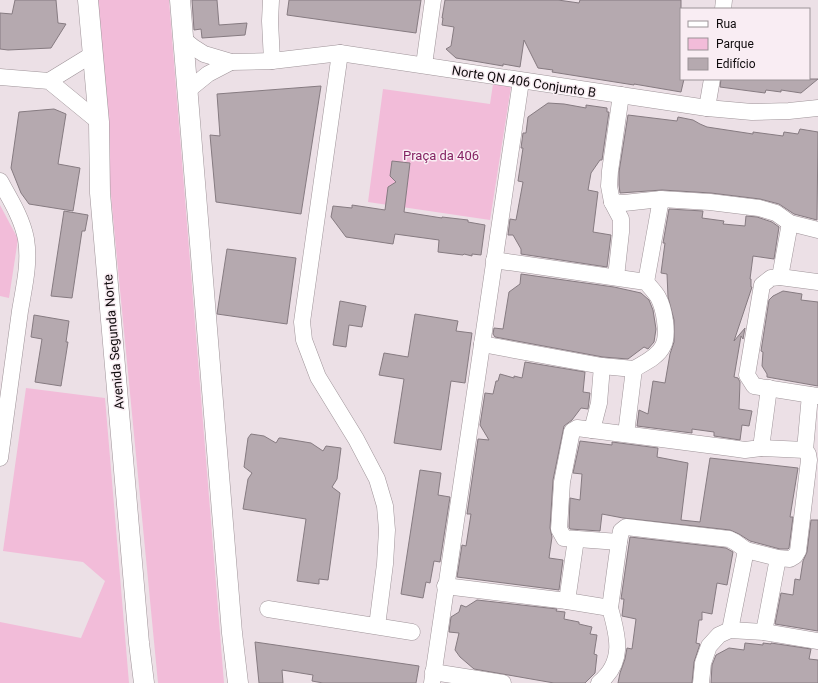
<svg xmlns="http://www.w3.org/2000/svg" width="818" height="683" font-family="Roboto,sans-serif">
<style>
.green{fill:#f2bcd9}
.building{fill:#b5a9af;stroke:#867b81}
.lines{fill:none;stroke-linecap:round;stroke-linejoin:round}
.minor-casing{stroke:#9f9499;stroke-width:17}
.major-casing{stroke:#9f9499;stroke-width:21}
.minor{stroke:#fff;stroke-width:16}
.major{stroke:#fff;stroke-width:20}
.labels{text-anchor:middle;stroke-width:3;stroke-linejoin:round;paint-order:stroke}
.street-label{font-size:13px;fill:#0f0b0d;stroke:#f9edf3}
.park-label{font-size:13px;fill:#852363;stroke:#f9edf3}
</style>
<rect width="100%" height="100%" fill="#ece0e6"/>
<g class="green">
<polygon points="92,0 169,0 224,683 158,683"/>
<polygon points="493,84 511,87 490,220 368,202 383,89 490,104"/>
<polygon points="0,205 18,239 9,298 0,296"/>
<polygon points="26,388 105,398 129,683 0,683 0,622 81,638 105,581 83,562 3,551"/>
</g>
<g class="building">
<polygon points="15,0 56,0 58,23 66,24 51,48 8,50 0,49 0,13 12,14"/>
<polygon points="192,0 217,0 219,25 247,23 245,35 202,38 201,29 194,30"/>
<polygon points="289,0 421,0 416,33 287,15"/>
<polygon points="445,0 558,0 579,3 580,0 681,0 681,79 684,79 681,92 634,84 634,85 552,72 553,70 538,68 524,40 520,67 503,64 503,66 456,58 446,49 451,46 454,27 442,25 443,18 442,18"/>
<polygon points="721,79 818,79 801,93 781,90 781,92 766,90 765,93 720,87"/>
<polygon points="321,86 301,214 216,202 210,135 220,136 217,94"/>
<polygon points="548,103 564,104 586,108 586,105 607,108 607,112 609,112 602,160 600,160 591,173 588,190 598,192 593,232 611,235 607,267 521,254 521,249 513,235 508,235 510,219 516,220 523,182 518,181 523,148 521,148 523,133 526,133 528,117"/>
<polygon points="54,109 66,114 58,164 80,168 73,211 29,204 21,193 11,168 19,112"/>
<polygon points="628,115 677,121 678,117 693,120 700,124 707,127 753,134 753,132 783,136 784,132 798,134 800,129 818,132 817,220 794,214 779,204 760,199 711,193 662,190 620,193 619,185 619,172"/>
<polygon points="392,161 410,163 404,212 442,218 442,217 468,220 468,222 485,225 481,255 472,254 472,256 464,254 463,255 438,252 439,240 395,234 393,244 346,237 331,217 333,206 352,208 352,205 385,210 388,187 396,182 390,176"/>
<polygon points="669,209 703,211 702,218 724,221 723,224 745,226 746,216 757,217 772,222 779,227 774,259 753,256 750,279 751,279 751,287 752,287 734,341 745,328 743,339 741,336 734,377 738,378 740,382 739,409 752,411 749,426 742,425 740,440 714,436 714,432 692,429 692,433 637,426 639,410 648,414 653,381 665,383 670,354 674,342 674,320 668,297 667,274 661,273 665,243 663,243"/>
<polygon points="64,211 88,215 85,231 82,231 72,298 51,296"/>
<polygon points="227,249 296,258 287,324 217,314"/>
<polygon points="521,274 614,287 641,293 649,300 653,310 656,329 654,342 648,349 644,347 628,359 603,357 495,337 493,334 494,328 503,329 509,292 520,284"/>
<polygon points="783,291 802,294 801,300 818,302 818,386 767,377 767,374 762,366 763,352 761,351 769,300 773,296"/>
<polygon points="340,301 366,306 362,327 349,325 346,347 333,345"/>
<polygon points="415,314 458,321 456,331 472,333 465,383 451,381 441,450 394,443 404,379 379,375 384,353 408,357"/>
<polygon points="34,315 69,321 66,342 68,342 61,386 35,382 42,339 31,337"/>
<polygon points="525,362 585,372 583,392 590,393 588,409 581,408 572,420 564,426 553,480 550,528 552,537 549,558 563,560 559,590 457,577 462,545 466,546 471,514 467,514 478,439 489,440 480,425 485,393 493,394 496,381 498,381 500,374 514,378 514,376 522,378"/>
<polygon points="251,434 264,436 276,443 279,438 281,438 311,443 323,451 326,446 341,448 337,479 332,487 340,493 328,580 319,579 319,584 297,581 306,519 243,509 248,479 252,473 244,467 248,438"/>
<polygon points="580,441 612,445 612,442 658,448 657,457 688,463 681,520 700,522 710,458 798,468 790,517 793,517 789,548 788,549 780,549 750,541 739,534 730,530 623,518 602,514 600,531 570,529 569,527 570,498 580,500 582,474 573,473"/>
<polygon points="420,470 441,473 438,495 450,497 440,562 434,561 430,583 426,582 423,598 401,594"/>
<polygon points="811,520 818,520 818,631 775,624 781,593 793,595 795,579 800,580 803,561 807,552"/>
<polygon points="630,537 726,548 733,552 727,585 717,583 712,614 702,612 702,620 699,620 696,643 700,644 694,662 692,683 618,683 620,673 625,659 627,648 632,649 636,619 622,616 624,599 621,599"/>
<polygon points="477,600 557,609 556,611 565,612 564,619 579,622 579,624 592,627 590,634 597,635 594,654 597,655 595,673 585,683 554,683 474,669 460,657 455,650 459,633 449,632 451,617 459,612 461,605 466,607"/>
<polygon points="255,642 419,666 416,683 323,683 312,681 313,675 282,670 283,683 259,683"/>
<polygon points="745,643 763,645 763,643 771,644 771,643 811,649 809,659 818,660 818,683 711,683 712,665 716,655 729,648 744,650"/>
</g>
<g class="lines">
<g class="minor-casing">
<g id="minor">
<polyline points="271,0 270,21 272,61"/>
<polyline points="723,9 724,0"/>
<polyline points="183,39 193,47 204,54 231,62 272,61 340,53 707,108 752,112 789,111 818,108"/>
<polyline points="340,53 302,322 304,340 318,377 356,439 377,479 385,506 387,530 385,564 377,626"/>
<polyline points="424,65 433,0"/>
<polyline points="0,77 49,81 99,122"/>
<polyline points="49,81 93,54"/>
<polyline points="187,91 208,74 231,62"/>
<polyline points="707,108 712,79"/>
<path d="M0,181C10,199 22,218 26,239C30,263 24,287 20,311C13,360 7,409 0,458"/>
<polyline points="612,202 624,203 661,199 710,202 759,208 776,213 790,223 818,230"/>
<path d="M494,260L646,282C650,287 655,292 658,297C664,308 669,334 663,346C658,357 644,363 634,369"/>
<polyline points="616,277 621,232 621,219 612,202 609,186 610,171 621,95"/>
<polyline points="780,277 790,223"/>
<polyline points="646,282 661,199"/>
<polyline points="818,282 780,277 771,278 762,285 747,375 754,386 818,396"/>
<polyline points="482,344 602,366 599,403 592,430"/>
<polyline points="602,366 634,369 626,434"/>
<polyline points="761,448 805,450"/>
<polyline points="619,542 564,538 559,529 562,482 572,431 577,428 731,448 745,450 761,448 769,388"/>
<polyline points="746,550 778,558 790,559 795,556 798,551 809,460 808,454 805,450 810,395"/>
<path d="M445,586L567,601L610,608C618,636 625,662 599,683"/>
<polyline points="567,601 576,539"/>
<polyline points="610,608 619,542 621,531 626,527 729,539 735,542 746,550 730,630"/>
<polyline points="268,609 412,632"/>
<polyline points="764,632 778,558"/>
<polyline points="433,672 503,683"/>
<polyline points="432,683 521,81"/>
<polyline points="701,683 703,663 709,646 719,635 730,630 764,632 818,641"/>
</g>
</g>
<g class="major-casing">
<g id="major">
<polyline points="88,0 99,122 100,193 139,643 144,683"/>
<polyline points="180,0 232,633 238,683"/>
</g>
</g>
<use href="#minor" class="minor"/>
<use href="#major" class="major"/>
</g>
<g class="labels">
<g class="street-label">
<text transform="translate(524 81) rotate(9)" y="5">Norte QN 406 Conjunto B</text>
<text transform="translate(113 342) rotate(-95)" y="5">Avenida Segunda Norte</text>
</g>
<g class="park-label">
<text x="441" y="160">Praça da 406</text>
</g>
</g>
<rect x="680" y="8" width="130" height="72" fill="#f9edf3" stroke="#9b9397"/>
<rect x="688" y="21" width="20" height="6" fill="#ffffff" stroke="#9b9397"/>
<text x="716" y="28" font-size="12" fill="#0f0b0d">Rua</text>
<rect x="688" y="38" width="20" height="12" fill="#f2bcd9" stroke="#9b9397"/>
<text x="716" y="48" font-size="12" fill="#0f0b0d">Parque</text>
<rect x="688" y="58" width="20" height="12" fill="#b5a9af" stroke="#9b9397"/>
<text x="716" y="68" font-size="12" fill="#0f0b0d">Edifício</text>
</svg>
